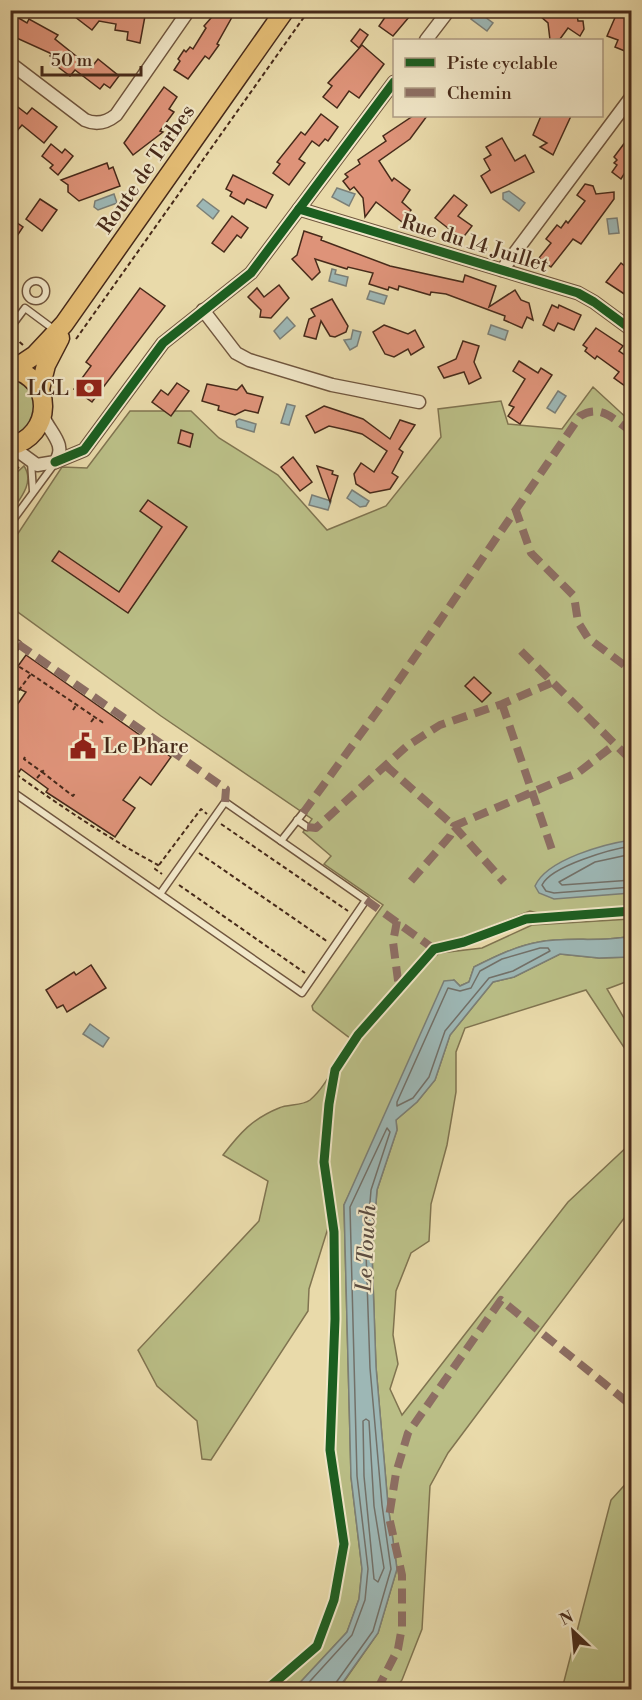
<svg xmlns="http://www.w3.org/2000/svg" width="642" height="1700" font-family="'Libre Bodoni',serif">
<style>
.green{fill:#babe86;stroke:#807450;stroke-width:1.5}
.water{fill:#9db7b5;stroke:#7b7f77;stroke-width:1.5}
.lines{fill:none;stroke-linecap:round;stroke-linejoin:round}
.shore{stroke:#727068;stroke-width:1.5}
.building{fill:#de9379;stroke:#472a1a;stroke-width:1.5}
.lane-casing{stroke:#70563e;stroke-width:9}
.street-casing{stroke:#70563e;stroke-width:15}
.primary-casing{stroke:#472a1a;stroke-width:21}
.path{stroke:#472a1a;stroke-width:2;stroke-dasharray:4.5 3;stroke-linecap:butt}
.lane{stroke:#f1e7c8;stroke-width:6}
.street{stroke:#f1e7c8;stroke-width:12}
.primary{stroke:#e4bd75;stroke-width:18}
.quiet{stroke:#8d6e63;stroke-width:8;stroke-dasharray:15 8;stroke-linecap:butt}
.cycleway-casing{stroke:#f1e7c8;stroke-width:13}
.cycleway{stroke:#1b5e20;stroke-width:9}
.labels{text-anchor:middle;stroke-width:4.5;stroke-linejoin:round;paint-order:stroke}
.street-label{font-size:21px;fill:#472a1a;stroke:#f1e7c8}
.poi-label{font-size:21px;fill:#472a1a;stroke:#f1e7c8;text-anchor:end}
.water-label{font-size:22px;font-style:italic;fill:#5c4d41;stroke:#f1e7c8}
</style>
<rect width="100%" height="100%" fill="#e9daaa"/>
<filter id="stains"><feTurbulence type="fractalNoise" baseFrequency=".00333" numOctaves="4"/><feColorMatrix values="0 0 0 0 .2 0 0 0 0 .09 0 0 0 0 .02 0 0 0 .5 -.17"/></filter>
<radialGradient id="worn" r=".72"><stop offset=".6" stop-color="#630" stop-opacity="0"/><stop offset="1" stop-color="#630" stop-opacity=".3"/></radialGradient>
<g class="green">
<path d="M11,378C44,391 42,423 11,437Z"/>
<path d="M593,387L631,422V907L546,915L530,911L429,950L416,967L440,953L482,948L532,925L631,919V936C601,943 569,936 539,942C516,946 494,957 474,967L469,982L460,986L454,980L344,1205L351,1477L362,1569L359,1599L347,1632L294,1689H262L315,1643L333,1595L339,1560L340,1545L328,1456L332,1340L328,1228L309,1289L308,1311L211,1460L202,1459L197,1421L157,1386L138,1350L259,1221L268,1181L223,1155C240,1133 252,1119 279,1108C288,1104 302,1106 310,1100C329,1084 336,1059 351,1039L313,1010L312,1006L383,905L324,864L331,856L303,832L312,819L161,716L11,607V544L62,467L87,468L130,411H191L219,438L278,475L327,530L386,506L441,437L438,409L501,401L508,424L562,429Z"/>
<path d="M24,466C35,482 20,499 11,512V478Z"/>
<polygon points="560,954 599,958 631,957 631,980 607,989 631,1030 631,1058 586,990 465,1028 456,1052 456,1092 447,1145 431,1204 429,1241 411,1253 396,1291 393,1335 398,1364 390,1389 402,1415 568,1202 631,1143 631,1209 448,1453 430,1486 422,1629 402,1680 395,1689 338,1690 378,1633 397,1569 388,1505 376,1367 372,1253 377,1190 397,1130 396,1120 417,1102 435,1080 450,1035 493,982 514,977"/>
<polygon points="631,1478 631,1689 562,1689 611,1500"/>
</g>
<g class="water">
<polygon points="477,11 493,23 487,31 471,19"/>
<polygon points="337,188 355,194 349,206 332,197"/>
<polygon points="509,191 525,203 519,211 503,199 503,193"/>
<polygon points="114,194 117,203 98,210 94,207 95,201"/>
<polygon points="203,199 219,211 213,219 197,206"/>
<polygon points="617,218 619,233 609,234 607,219"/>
<polygon points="332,269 336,270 335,274 348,277 346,286 329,281"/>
<polygon points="370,291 387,296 384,304 367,299"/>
<polygon points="287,317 295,326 280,339 274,331"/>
<polygon points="491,325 508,331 505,340 488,334"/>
<polygon points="353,330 361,332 357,346 350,350 344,340 351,339"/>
<polygon points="558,391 566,396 555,413 547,408"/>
<polygon points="287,404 295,406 289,425 281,423"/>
<polygon points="239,419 256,424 254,432 237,427 236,421"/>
<polygon points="352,490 369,501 366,506 360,507 347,498"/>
<polygon points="312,495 331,501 328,510 309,505"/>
<path d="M631,840V893L554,899L539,893L535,886C547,859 605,844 631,840Z"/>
<path d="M631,936V957L599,958L560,954L514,977L493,982L450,1035L435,1080L417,1102L396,1120L397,1130L377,1190L372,1253L376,1367L388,1505L397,1569L378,1633L338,1689H294L347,1632L359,1599L362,1569L351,1477L344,1205L444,981L454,980L460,986L469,982L474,967C494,957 516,946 539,942C569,936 601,943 631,936Z"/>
<polygon points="90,1024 109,1038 103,1047 83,1034"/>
</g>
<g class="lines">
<g class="shore">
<path d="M632,846C611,849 551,866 542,885L546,891L554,893L632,887"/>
<polyline points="632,854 595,862 559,882 562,885 632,880"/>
<polygon points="540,948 548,948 550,951 513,971 489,978 445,1031 429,1077 413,1098 397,1106 397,1102 448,988 460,991 471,988 480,971 502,959"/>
<polygon points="366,1419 369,1421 374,1506 384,1568 378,1582 374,1579 364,1476 363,1421"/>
<polyline points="302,1690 352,1635 365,1600 368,1569 357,1476 350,1207 387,1128 390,1132 371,1190 366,1252 370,1368 382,1505 391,1569 373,1631 335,1684 333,1690"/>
</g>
</g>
<g class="building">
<polygon points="66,10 127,10 126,13 145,16 140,43 127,40 128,32 115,30 116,24 99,21 92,30"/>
<polygon points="218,10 236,10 217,44 219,45 209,59 205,56 188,79 174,70 180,61 178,59 184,50 186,52 190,47 193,49 206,28 204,26"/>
<polygon points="390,10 415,10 393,36 379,26"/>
<polygon points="533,10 572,10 577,14 578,21 583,21 584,29 580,36 568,28 560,39 550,40 548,23"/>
<polygon points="10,13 27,23 29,19 58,35 55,39 91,68 98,59 119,76 110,88 104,84 100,89 75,70 70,76 54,64 57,61 50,56 52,54 10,35"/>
<polygon points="617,13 632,19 632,54 615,47 618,40 607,36"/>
<polygon points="360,29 368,35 359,48 351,41"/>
<polygon points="362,45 384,64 359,98 349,91 337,108 323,97 332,86 328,83"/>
<polygon points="164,87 177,97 169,109 174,112 160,131 163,132 133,155 124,143"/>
<polygon points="10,101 27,114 32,108 57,127 44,143 22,125 10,139"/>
<polygon points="321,114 338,127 328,141 325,139 319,146 312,141 299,159 305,163 289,185 273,173 280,164 277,162 301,132 305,135"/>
<polygon points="413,116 427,116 410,139 379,161 392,181 394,178 410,190 402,202 411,210 402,222 376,202 365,217 363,198 354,187 350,190 343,181 348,177 345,174 360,164 358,160 386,141 383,136"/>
<polygon points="541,116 571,116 553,155 540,147 547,143 533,135"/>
<polygon points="632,133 632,180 624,174 621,179 612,172 617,165 614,163 617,160 614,157"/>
<polygon points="502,138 515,161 525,155 534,172 491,193 481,176 490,170 484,159 491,155 486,147"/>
<polygon points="51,144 62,153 65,149 73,156 58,175 50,168 53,165 42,156"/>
<polygon points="107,163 109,169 113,167 120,186 79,201 68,192 68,185 61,180"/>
<polygon points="233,175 273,195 266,208 247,199 244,204 230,196 232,192 226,189"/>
<polygon points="585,184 593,186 596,194 614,192 614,199 581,244 573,239 551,267 539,258 551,243 546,239 557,225 561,228 566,221 568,223 585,201 577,195"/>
<polygon points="454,195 467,205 458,216 472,226 462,239 435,218"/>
<polygon points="40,199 57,210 42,231 26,219"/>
<polygon points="232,216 248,228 241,238 237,235 224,252 212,243"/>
<polygon points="10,218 23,227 17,236 10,231"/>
<polygon points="304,231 322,237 321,240 390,266 463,282 465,275 496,286 489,307 515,290 521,300 529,303 533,320 527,317 522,328 504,320 505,316 446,294 431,292 430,295 399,286 398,290 389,287 388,290 369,284 373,273 348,267 347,269 315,259 320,272 312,280 292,259 297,255"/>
<polygon points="621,263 632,272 632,299 606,282"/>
<polygon points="279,285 289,298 271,318 260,317 261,310 248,297 257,288 264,297"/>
<polygon points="140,288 165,306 92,402 74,389 91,366 86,362"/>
<polygon points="332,299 348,326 346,332 335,337 330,336 321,321 316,339 304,336 309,319 315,316 311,309"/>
<polygon points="552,305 558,308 559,305 581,315 574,330 558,323 554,331 543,325"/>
<polygon points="384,325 408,334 415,330 424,347 411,355 408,349 394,357 385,354 373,332"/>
<polygon points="596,328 623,346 619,351 632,360 632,391 614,378 619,372 597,356 595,359 585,351 587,348 583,345"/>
<polygon points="463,341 479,346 474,362 481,378 469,384 464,372 444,378 438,367 456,359"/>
<polygon points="519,361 538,373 541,368 552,375 520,424 508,416 514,407 509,405 525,379 513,371"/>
<polygon points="177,383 189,391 171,416 152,402 161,390 168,395"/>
<polygon points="207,384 237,390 242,385 247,393 263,397 258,413 245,410 235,415 218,410 219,406 202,401"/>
<polygon points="324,406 363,419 390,439 400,420 415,425 399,449 403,452 392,473 398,477 390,489 370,493 356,484 354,474 361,463 374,472 387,451 362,434 347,430 329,426 315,433 306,416"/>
<polygon points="181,430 193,434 190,447 178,443"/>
<polygon points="293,457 312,482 300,491 281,467"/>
<polygon points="317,466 333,471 332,474 338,476 330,502"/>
<polygon points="148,500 187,527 128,613 52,561 59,551 119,592 162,527 140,511"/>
<polygon points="26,655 171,757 151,785 140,777 123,800 135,808 115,837 46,792 48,789 21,769 19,772 10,767 10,715 26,692 10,685 10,677"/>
<polygon points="474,677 491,693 482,702 465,686"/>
<polygon points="91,965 106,988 67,1012 63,1005 57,1008 46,990 74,972 76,975"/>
</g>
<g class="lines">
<g class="lane-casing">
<g id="lane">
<circle cx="36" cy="291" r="10"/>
<polyline points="10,328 25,308 56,331"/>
<polyline points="31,462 33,491"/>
<polyline points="10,524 55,463"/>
<polyline points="10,639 18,644 10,654"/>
<polyline points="10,790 302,993 366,900 225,802 160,894"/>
<polyline points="297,820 307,827"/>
<polyline points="281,841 303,813"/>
</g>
</g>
<g class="street-casing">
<g id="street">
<polyline points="426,40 449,10"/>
<path d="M10,63L85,120C96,125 106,123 116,115L189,10"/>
<polyline points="394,82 299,209 578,293 594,302 632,330"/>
<polyline points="502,270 632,96"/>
<polyline points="203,310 236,353 249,360 332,385 419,402"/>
<path d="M11,446L37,465L55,462C68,445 49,432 43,416"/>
<polyline points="55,462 84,450 163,343 251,273 299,209"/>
</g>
</g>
<g class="primary-casing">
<g id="primary">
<path d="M10,369C55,376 53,437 10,446"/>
<polyline points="14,369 35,355 64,324 285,10"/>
<polyline points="40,389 46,365 60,338"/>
</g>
</g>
<g class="path">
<polyline points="14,337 23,345"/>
<polyline points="76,339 309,10"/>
<polyline points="10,475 19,467"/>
<polyline points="31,674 105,724"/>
<polyline points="10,677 18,666 31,674 10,702"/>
<polyline points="73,710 77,704"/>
<polyline points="91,722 95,717"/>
<polyline points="25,757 24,759 42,772 44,770"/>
<path d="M10,770C59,805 106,837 158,865L155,869L162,874"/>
<polyline points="37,778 42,772 73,796 76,792"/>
<polyline points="221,824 348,911"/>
<polyline points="199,853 328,942"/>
<polyline points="159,865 201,809 207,814"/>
<polyline points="179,885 305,973"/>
</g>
<use href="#lane" class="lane"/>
<use href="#street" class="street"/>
<use href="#primary" class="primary"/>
<g class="quiet">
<polyline points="515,508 531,553 574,596 578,622 588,638 632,671"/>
<polyline points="18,644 226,789 225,802"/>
<polyline points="521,651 632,761"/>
<polyline points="502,704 552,850"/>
<polyline points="385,765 454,826 504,882"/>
<path d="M303,813L384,702L580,416C601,403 614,420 632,432"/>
<polyline points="307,827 316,828 407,746 440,725 502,704 551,683"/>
<polyline points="411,881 450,836 454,826 579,772 614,745"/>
<polyline points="366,900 434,949"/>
<polyline points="397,921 393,942 399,988"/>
<polyline points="377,1690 398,1649 402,1627 402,1575 389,1517 396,1473 408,1433 501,1300 632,1406"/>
</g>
<g class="cycleway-casing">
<g id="cycleway">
<polyline points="394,82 299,209 578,293 594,302 632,330"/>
<polyline points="55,462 84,450 163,343 251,273 299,209"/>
<polyline points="266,1690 317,1646 334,1600 344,1544 330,1450 335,1319 334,1232 324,1162 329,1104 335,1070 358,1035 434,949 464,942 526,919 632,911"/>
</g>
</g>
<use href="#cycleway" class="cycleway"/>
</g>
<defs>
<g id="bank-bare" transform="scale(2.07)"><path d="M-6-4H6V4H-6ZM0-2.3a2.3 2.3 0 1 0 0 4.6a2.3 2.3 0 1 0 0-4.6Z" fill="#8f2418" stroke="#f1e7c8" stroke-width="2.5" paint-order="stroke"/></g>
<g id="civic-bare" transform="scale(2.07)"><path d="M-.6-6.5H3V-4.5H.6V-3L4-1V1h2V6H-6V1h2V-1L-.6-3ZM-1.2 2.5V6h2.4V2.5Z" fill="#8f2418" stroke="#f1e7c8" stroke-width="2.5" paint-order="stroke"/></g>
</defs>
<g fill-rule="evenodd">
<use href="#bank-bare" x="89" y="388"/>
<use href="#civic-bare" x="83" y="746"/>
</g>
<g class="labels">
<g class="street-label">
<text transform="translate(146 169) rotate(-55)" y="7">Route de Tarbes</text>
<text transform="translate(475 243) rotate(17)" y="7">Rue du 14 Juillet</text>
</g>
<g class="poi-label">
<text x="69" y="395">LCL</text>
<text x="103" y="753" text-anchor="start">Le Phare</text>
</g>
<g class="water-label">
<text transform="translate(365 1248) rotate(-87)" y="8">Le Touch</text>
</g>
</g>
<rect width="642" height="1700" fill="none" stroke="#e9daaa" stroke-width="36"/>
<rect x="12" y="12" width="618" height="1676" fill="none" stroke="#472a1a" stroke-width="3"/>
<rect x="18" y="18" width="606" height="1664" fill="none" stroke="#472a1a" stroke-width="1.5"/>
<rect x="393" y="39" width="210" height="78" fill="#f1e7c8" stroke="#ad9b82" stroke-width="1.5"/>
<rect x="405" y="58" width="30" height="9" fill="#1b5e20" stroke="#ad9b82" stroke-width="1.5"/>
<text x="447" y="69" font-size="18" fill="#472a1a">Piste cyclable</text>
<rect x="405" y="88" width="30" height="9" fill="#8d6e63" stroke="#ad9b82" stroke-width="1.5"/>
<text x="447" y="99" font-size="18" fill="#472a1a">Chemin</text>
<g transform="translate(573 1631) rotate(334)" stroke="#f1e7c8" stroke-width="4.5" paint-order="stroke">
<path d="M0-4.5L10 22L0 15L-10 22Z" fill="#472a1a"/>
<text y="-9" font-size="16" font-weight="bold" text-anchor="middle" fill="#472a1a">N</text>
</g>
<path d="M42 66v9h99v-9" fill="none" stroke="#472a1a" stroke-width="3"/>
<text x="51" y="66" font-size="18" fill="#472a1a" stroke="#f1e7c8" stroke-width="4.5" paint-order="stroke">50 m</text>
<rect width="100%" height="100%" filter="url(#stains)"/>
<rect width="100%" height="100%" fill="url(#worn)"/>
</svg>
